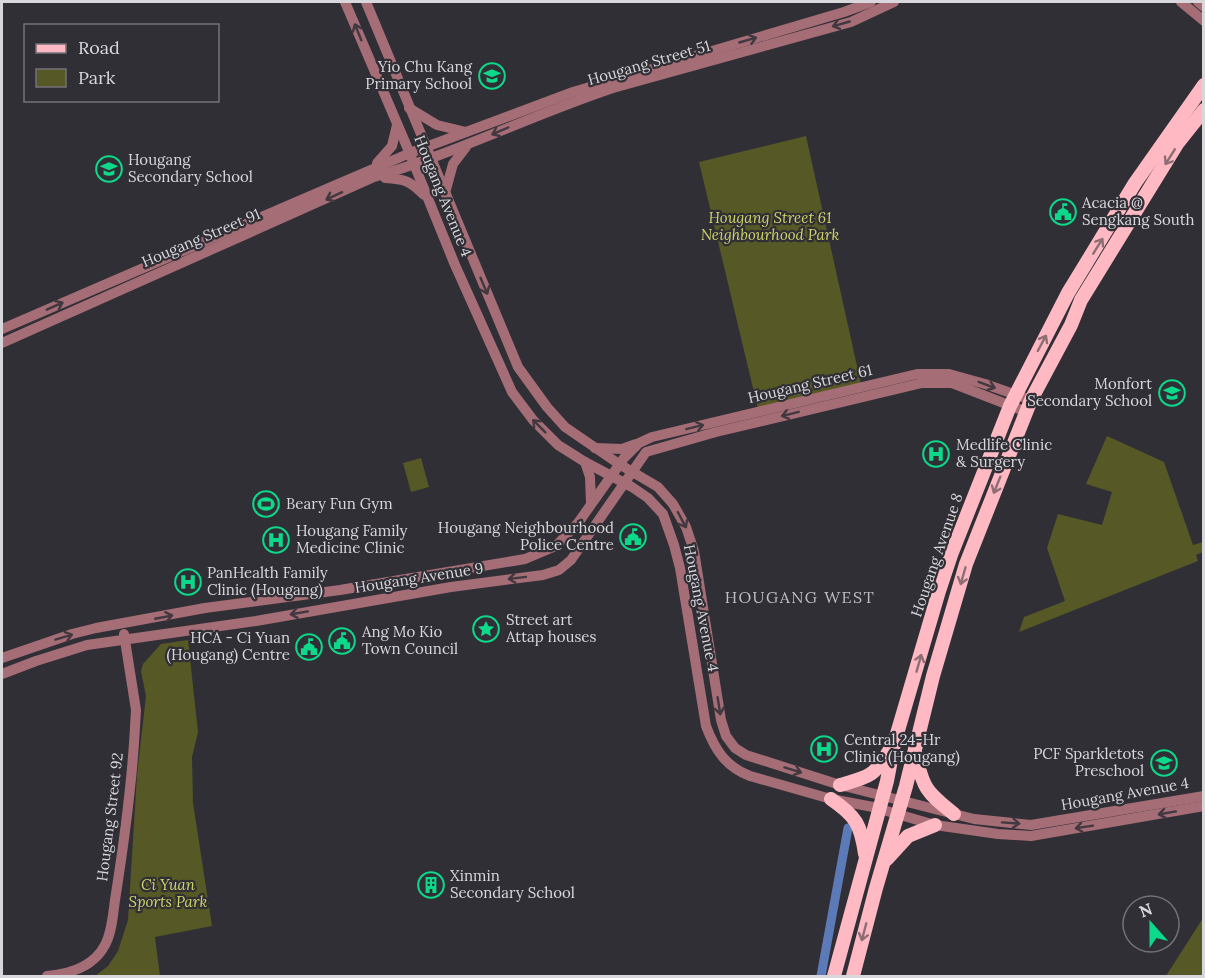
<svg xmlns="http://www.w3.org/2000/svg" width="1205" height="978" font-family="Lora,serif">
<style>
.green{fill:#565825}
.lines{fill:none;stroke-linecap:round;stroke-linejoin:round}
.canal{stroke:#5d7ab8;stroke-width:9}
.minor{stroke:#a56d76;stroke-width:10}
.major{stroke:#ffb9c3;stroke-width:14}
.oneway{stroke:#423840}
.oneway2{stroke:#8e6d75}
.labels{text-anchor:middle;stroke-width:4.5;stroke-linejoin:round;paint-order:stroke}
.street-label{font-size:15px;fill:#d8d7db;stroke:#312f36}
.poi-label{font-size:15px;fill:#d8d7db;stroke:#312f36;text-anchor:start}
.park-label{font-size:15px;font-style:italic;fill:#ced469;stroke:#312f36}
.neighbourhood-label{font-size:16px;letter-spacing:1.5px;fill:#bfbdc5;stroke:#312f36}
</style>
<rect width="100%" height="100%" fill="#312f36"/>
<g class="green">
<polygon points="806,136 861,384 758,409 699,162"/>
<polygon points="1107,436 1164,462 1193,545 1203,542 1203,552 1196,555 1198,561 1019,632 1024,617 1065,601 1047,548 1058,514 1102,525 1112,492 1086,484"/>
<polygon points="421,458 429,487 411,492 403,463"/>
<polygon points="188,640 198,732 192,757 193,803 212,926 155,937 160,976 95,976 108,966 118,951 128,920 137,775 146,696 141,671 143,664 161,644"/>
<polygon points="1203,918 1203,976 1166,976"/>
</g>
<g class="lines">
<polyline class="canal" points="821,976 848,828"/>
<g class="minor">
<path d="M345,2L405,142L455,265L512,392L533,420L558,445L585,462L632,487L648,498L663,514L674,545L680,568L706,726C715,750 726,767 750,776L831,799L873,807L935,825L998,834L1031,836L1204,806"/>
<polyline points="366,2 518,367 547,407 565,427 619,464 658,487 673,504 686,527 694,551 721,720 726,736 735,748 746,755 840,785 974,819 1031,825 1204,796"/>
<polyline points="1181,2 1204,21"/>
<polyline points="1198,2 1204,7"/>
<polyline points="409,108 437,125 466,132"/>
<polyline points="377,163 392,146 397,125"/>
<path d="M385,178C405,179 410,181 424,195"/>
<polyline points="445,193 453,164 466,147"/>
<polyline points="2,329 410,153 573,92 844,12 871,2"/>
<path d="M2,343L374,177C456,153 532,115 613,88L851,22L894,2"/>
<polyline points="595,448 622,449 636,444"/>
<polyline points="585,462 590,477 591,503"/>
<polyline points="2,658 72,634 96,628 205,608 340,590 525,559 556,546 578,523 624,458 639,443 652,437 917,374 949,374 985,384 1031,400"/>
<polyline points="2,674 36,661 87,645 256,621 451,587 543,575 559,570 571,560 646,452 716,432 922,383 952,383 1027,412"/>
<path d="M47,976C70,974 94,966 105,945C112,932 113,914 115,900C124,843 132,784 135,727L136,710L124,634"/>
</g>
<g class="major">
<path d="M915,753C923,788 926,792 954,814"/>
<path d="M840,785C868,777 874,777 889,751"/>
<path d="M831,799C856,816 861,825 865,854"/>
<polyline points="887,859 908,836 935,825"/>
<polyline points="834,976 887,781 894,744 939,591 951,555 1010,406 1068,293 1135,183 1204,85"/>
<polyline points="853,976 876,888 906,786 933,676 966,564 1031,400 1071,325 1081,300 1177,144 1204,110"/>
</g>
</g>
<defs><path id="oneway-shaft" d="M-6 0H5M1.5-3L5.5 0L1.5 3" fill="none" stroke-width="1.6" stroke-linecap="round" stroke-linejoin="round" transform="scale(1.5)"/></defs>
<g class="oneway">
<use href="#oneway-shaft" transform="translate(841 24) rotate(164)"/>
<use href="#oneway-shaft" transform="translate(358 32) rotate(-112)"/>
<use href="#oneway-shaft" transform="translate(748 40) rotate(-16)"/>
<use href="#oneway-shaft" transform="translate(500 131) rotate(157)"/>
<use href="#oneway-shaft" transform="translate(334 196) rotate(155)"/>
<use href="#oneway-shaft" transform="translate(484 286) rotate(67)"/>
<use href="#oneway-shaft" transform="translate(55 306) rotate(-24)"/>
<use href="#oneway-shaft" transform="translate(987 385) rotate(20)"/>
<use href="#oneway-shaft" transform="translate(790 414) rotate(166)"/>
<use href="#oneway-shaft" transform="translate(539 426) rotate(-135)"/>
<use href="#oneway-shaft" transform="translate(695 427) rotate(-14)"/>
<use href="#oneway-shaft" transform="translate(682 520) rotate(62)"/>
<use href="#oneway-shaft" transform="translate(517 578) rotate(173)"/>
<use href="#oneway-shaft" transform="translate(299 613) rotate(170)"/>
<use href="#oneway-shaft" transform="translate(164 617) rotate(-11)"/>
<use href="#oneway-shaft" transform="translate(64 637) rotate(-17)"/>
<use href="#oneway-shaft" transform="translate(719 706) rotate(81)"/>
<use href="#oneway-shaft" transform="translate(793 770) rotate(17)"/>
<use href="#oneway-shaft" transform="translate(1167 813) rotate(170)"/>
<use href="#oneway-shaft" transform="translate(1011 823) rotate(4)"/>
<use href="#oneway-shaft" transform="translate(1084 827) rotate(171)"/>
</g>
<g class="oneway2">
<use href="#oneway-shaft" transform="translate(1170 157) rotate(122)"/>
<use href="#oneway-shaft" transform="translate(1098 246) rotate(-58)"/>
<use href="#oneway-shaft" transform="translate(1042 343) rotate(-62)"/>
<use href="#oneway-shaft" transform="translate(997 485) rotate(112)"/>
<use href="#oneway-shaft" transform="translate(963 576) rotate(106)"/>
<use href="#oneway-shaft" transform="translate(919 663) rotate(-74)"/>
<use href="#oneway-shaft" transform="translate(864 932) rotate(105)"/>
</g>
<defs>
<g id="school-ring" transform="scale(1.35)"><circle r="9.5" fill="#312f36" stroke="#0cd98a" stroke-width="1.5"/><path d="M0-5L7-2L0 1L-7-2ZM-4 1L0 2.5L4 1V4Q0 6-4 4Z" fill="#0cd98a"/></g>
<g id="civic-ring" transform="scale(1.35)"><circle r="9.5" fill="#312f36" stroke="#0cd98a" stroke-width="1.5"/><path d="M-.6-6.5H3V-4.5H.6V-3L4-1V1h2V6H-6V1h2V-1L-.6-3ZM-1.2 2.5V6h2.4V2.5Z" fill="#0cd98a"/></g>
<g id="hospital-ring" transform="scale(1.35)"><circle r="9.5" fill="#312f36" stroke="#0cd98a" stroke-width="1.5"/><path d="M-5-5h3v3.5h4V-5h3V5h-3V1.5h-4V5h-3Z" fill="#0cd98a"/></g>
<g id="stadium-ring" transform="scale(1.35)"><circle r="9.5" fill="#312f36" stroke="#0cd98a" stroke-width="1.5"/><path d="M0-5a6.5 5 0 1 0 0 10a6.5 5 0 1 0 0-10ZM-3.5-1.8h7v3.6h-7Z" fill="#0cd98a"/></g>
<g id="sight-ring" transform="scale(1.35)"><circle r="9.5" fill="#312f36" stroke="#0cd98a" stroke-width="1.5"/><path d="M0-6L1.8-2.2L6-1.7L2.9 1.2L3.7 5.4L0 3.3L-3.7 5.4L-2.9 1.2L-6-1.7L-1.8-2.2Z" fill="#0cd98a"/></g>
<g id="building-ring" transform="scale(1.35)"><circle r="9.5" fill="#312f36" stroke="#0cd98a" stroke-width="1.5"/><path d="M-4-6H4V6H1V3H-1V6H-4ZM-2.5-4.3h1.7v1.8h-1.7ZM.8-4.3h1.7v1.8H.8ZM-2.5-1h1.7V.8h-1.7ZM.8-1h1.7V.8H.8Z" fill="#0cd98a"/></g>
</defs>
<g fill-rule="evenodd">
<use href="#school-ring" x="492" y="76"/>
<use href="#school-ring" x="109" y="169"/>
<use href="#civic-ring" x="1063" y="212"/>
<use href="#school-ring" x="1172" y="393"/>
<use href="#hospital-ring" x="936" y="454"/>
<use href="#stadium-ring" x="266" y="504"/>
<use href="#civic-ring" x="633" y="537"/>
<use href="#hospital-ring" x="276" y="540"/>
<use href="#hospital-ring" x="188" y="582"/>
<use href="#sight-ring" x="486" y="629"/>
<use href="#civic-ring" x="342" y="641"/>
<use href="#civic-ring" x="309" y="647"/>
<use href="#hospital-ring" x="824" y="749"/>
<use href="#school-ring" x="1164" y="763"/>
<use href="#building-ring" x="431" y="885"/>
</g>
<g class="labels">
<g class="street-label">
<text transform="translate(649 63) rotate(-16)" y="5">Hougang Street 51</text>
<text transform="translate(443 196) rotate(68)" y="5">Hougang Avenue 4</text>
<text transform="translate(201 238) rotate(-23)" y="5">Hougang Street 91</text>
<text transform="translate(810 384) rotate(-13)" y="5">Hougang Street 61</text>
<text transform="translate(937 555) rotate(-71)" y="5">Hougang Avenue 8</text>
<text transform="translate(419 578) rotate(-9)" y="5">Hougang Avenue 9</text>
<text transform="translate(701 608) rotate(79)" y="5">Hougang Avenue 4</text>
<text transform="translate(1125 794) rotate(-10)" y="5">Hougang Avenue 4</text>
<text transform="translate(110 817) rotate(-83)" y="5">Hougang Street 92</text>
</g>
<g class="poi-label">
<text x="472" y="72" text-anchor="end">Yio Chu Kang<tspan x="472" dy="17">Primary School</tspan></text>
<text x="128" y="165">Hougang<tspan x="128" dy="17">Secondary School</tspan></text>
<text x="1082" y="208">Acacia @<tspan x="1082" dy="17">Sengkang South</tspan></text>
<text x="1152" y="389" text-anchor="end">Monfort<tspan x="1152" dy="17">Secondary School</tspan></text>
<text x="956" y="450">Medlife Clinic<tspan x="956" dy="17">&amp; Surgery</tspan></text>
<text x="286" y="509">Beary Fun Gym</text>
<text x="614" y="533" text-anchor="end">Hougang Neighbourhood<tspan x="614" dy="17">Police Centre</tspan></text>
<text x="296" y="536">Hougang Family<tspan x="296" dy="17">Medicine Clinic</tspan></text>
<text x="207" y="578">PanHealth Family<tspan x="207" dy="17">Clinic (Hougang)</tspan></text>
<text x="506" y="625">Street art<tspan x="506" dy="17">Attap houses</tspan></text>
<text x="362" y="637">Ang Mo Kio<tspan x="362" dy="17">Town Council</tspan></text>
<text x="290" y="643" text-anchor="end">HCA - Ci Yuan<tspan x="290" dy="17">(Hougang) Centre</tspan></text>
<text x="844" y="745">Central 24-Hr<tspan x="844" dy="17">Clinic (Hougang)</tspan></text>
<text x="1144" y="759" text-anchor="end">PCF Sparkletots<tspan x="1144" dy="17">Preschool</tspan></text>
<text x="450" y="881">Xinmin<tspan x="450" dy="17">Secondary School</tspan></text>
</g>
<g class="park-label">
<text x="770" y="223">Hougang Street 61<tspan x="770" dy="17">Neighbourhood Park</tspan></text>
<text x="168" y="890">Ci Yuan<tspan x="168" dy="17">Sports Park</tspan></text>
</g>
<g class="neighbourhood-label">
<text x="800" y="603">HOUGANG WEST</text>
</g>
</g>
<rect width="1205" height="978" fill="none" stroke="#d8d7db" stroke-width="6"/>
<rect x="24" y="24" width="195" height="78" fill="#312f36" stroke="#747278" stroke-width="1.5"/>
<rect x="36" y="44" width="30" height="9" fill="#ffb9c3" stroke="#747278" stroke-width="1.5"/>
<text x="78" y="54" font-size="18" fill="#d8d7db">Road</text>
<rect x="36" y="69" width="30" height="18" fill="#565825" stroke="#747278" stroke-width="1.5"/>
<text x="78" y="84" font-size="18" fill="#d8d7db">Park</text>
<g transform="translate(1151 924) rotate(339)"><circle r="28" fill="#312f36" stroke="#747278" stroke-width="1.5"/>
<path d="M0-4.5L10 22L0 15L-10 22Z" fill="#0cd98a"/>
<text y="-9" font-size="16" font-weight="bold" text-anchor="middle" fill="#d8d7db">N</text>
</g>
</svg>
